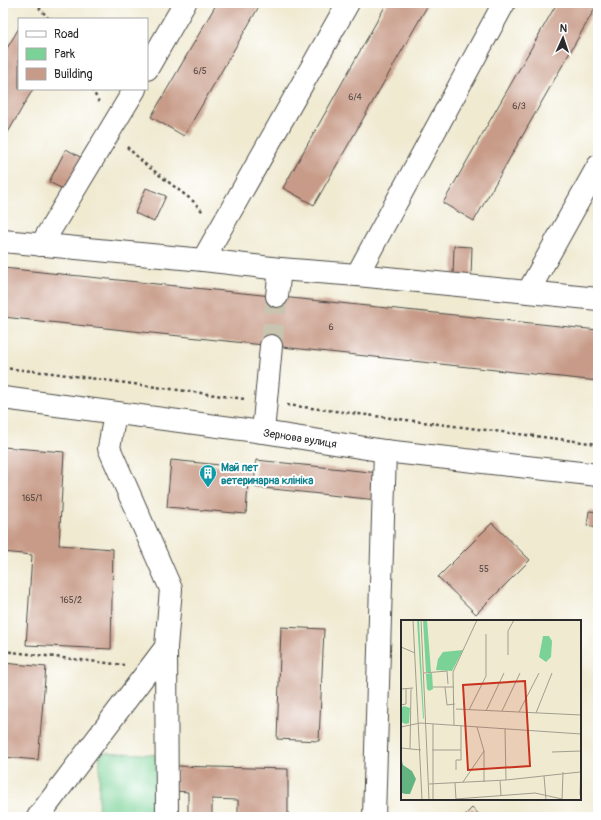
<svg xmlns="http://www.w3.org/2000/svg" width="601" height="820" font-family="Pangolin,sans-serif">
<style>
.green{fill:#7ad297;stroke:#527e61}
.building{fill:#c89b88}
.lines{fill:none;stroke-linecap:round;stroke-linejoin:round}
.minor-tunnel{stroke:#c9c4b0;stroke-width:22;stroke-dasharray:22 11;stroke-linecap:butt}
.minor-casing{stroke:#494844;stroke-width:24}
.path{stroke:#494844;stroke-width:2.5;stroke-dasharray:3 3;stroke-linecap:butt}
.minor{stroke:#fff;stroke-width:22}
.labels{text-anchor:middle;stroke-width:4;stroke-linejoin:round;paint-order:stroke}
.number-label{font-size:9px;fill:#524742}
.street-label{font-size:11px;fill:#2b2b2b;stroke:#fff}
.culture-label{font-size:11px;font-weight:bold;fill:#0d838f;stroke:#fff;text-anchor:start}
.inset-road{fill:none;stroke:#a19e8f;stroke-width:1}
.view{fill:#c8321e;fill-opacity:0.15;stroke:#c8321e;stroke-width:2}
.inset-edge{fill:none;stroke:#2b2b2b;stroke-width:2}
</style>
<rect width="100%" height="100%" fill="#fff"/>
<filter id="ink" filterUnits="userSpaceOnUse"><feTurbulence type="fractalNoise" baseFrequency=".025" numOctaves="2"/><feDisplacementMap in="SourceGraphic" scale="8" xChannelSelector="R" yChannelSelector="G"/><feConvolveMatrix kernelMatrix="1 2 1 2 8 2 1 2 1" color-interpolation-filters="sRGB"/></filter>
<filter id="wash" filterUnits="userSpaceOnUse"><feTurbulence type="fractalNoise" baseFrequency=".012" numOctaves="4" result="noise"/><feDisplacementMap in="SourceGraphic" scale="16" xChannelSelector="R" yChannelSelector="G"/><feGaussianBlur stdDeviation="0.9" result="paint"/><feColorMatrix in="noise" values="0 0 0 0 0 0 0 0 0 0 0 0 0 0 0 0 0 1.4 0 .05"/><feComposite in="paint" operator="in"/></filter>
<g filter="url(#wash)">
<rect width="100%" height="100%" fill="#f0ead1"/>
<polygon class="green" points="100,752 162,755 159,817 98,817"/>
<g id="blocks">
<g class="building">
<polygon points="217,3 261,3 184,136 151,117"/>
<polygon points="387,3 429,3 314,205 283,188"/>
<polygon points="557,3 598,3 474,221 443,203"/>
<polygon points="19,28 19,89 33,89 3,141 3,55"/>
<polygon points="66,149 82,158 65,190 49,182"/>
<polygon points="146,188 166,196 154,222 135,213"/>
<polygon points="454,246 472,247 471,277 453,276"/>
<polygon points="3,268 598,330 598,381 3,317"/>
<polygon points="3,447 64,452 59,545 113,549 111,649 26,645 32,555 3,552"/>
<polygon points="171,460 249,468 246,514 167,507"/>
<polygon points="256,460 379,473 377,500 254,487"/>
<polygon points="589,511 598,512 598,528 587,526"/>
<polygon points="492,523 530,560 476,614 438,577"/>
<polygon points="281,627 324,629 319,741 277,739"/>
<polygon points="3,663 46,667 38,760 3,757"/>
<polygon points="176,766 288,769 288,817 238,817 238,800 212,799 212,817 188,817 188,792 175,791"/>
<polygon points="472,808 482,817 463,817"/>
</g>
</g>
</g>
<g filter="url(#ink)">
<use href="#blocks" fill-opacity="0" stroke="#494844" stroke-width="1"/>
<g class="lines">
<polyline class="minor-tunnel" points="271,346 277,296"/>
<g class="minor-casing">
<g id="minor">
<polyline points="147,69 185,3"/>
<polyline points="3,241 203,260 280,269 357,275 598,299"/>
<polyline points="41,245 135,89"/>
<polyline points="203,260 348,3"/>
<polyline points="357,275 504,3"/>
<polyline points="528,292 598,166"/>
<polyline points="277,296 280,269"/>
<polyline points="3,398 263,432 385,451 598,475"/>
<polyline points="263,432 271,346"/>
<polyline points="166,647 167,817"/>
<polyline points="38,817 166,647 171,589 109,448 115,413"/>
<polyline points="374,817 385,451"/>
</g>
</g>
<g class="path">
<polyline points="35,3 49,19"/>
<polyline points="92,89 100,104"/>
<polyline points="127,147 145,164 193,201 203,212"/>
<polyline points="3,368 52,373 245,399"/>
<polyline points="287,405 598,444"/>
<polyline points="3,651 124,665"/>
</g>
<use href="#minor" class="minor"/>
</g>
</g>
<defs>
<g id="building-pin" transform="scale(0.9)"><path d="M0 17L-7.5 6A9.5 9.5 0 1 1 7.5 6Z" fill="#0f9aa8" stroke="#fff"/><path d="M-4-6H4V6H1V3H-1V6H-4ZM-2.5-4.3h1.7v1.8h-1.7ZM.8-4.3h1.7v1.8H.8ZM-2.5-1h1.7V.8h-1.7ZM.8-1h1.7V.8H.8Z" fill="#fff"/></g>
</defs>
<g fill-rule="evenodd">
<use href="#building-pin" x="208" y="473"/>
</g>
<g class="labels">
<g class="number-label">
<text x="200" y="74">6/5</text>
<text x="355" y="100">6/4</text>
<text x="519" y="109">6/3</text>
<text x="331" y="330">6</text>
<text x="32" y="501">165/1</text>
<text x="484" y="572">55</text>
<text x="71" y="603">165/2</text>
</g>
<g class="street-label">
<text transform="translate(300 438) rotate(9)" y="4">Зернова вулиця</text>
</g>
<g class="culture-label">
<text x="221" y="471">Май пет<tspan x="221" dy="13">ветеринарна клініка</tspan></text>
</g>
</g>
<g transform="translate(401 620)">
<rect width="180" height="180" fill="#f0ead1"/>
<path d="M16,0H18L23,99L22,98ZM22,0H26L30,52H25ZM142,16H148L151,21L150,37L145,42L138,37ZM62,30L51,51L35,50L37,39L42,32ZM31,53L32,69L28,71L26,69L25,54ZM3,86L9,88L8,103L5,104L0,102V88Z" fill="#7ad297"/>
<path d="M0,137L2,145L11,151L15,159L9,174H5L0,173Z" fill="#63b480"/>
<path class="inset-road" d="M12,0L21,180M20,0L28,180M0,27L14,33M107,35V11L113,0M23,53L46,51L47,64M32,67H53M44,67L46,85L54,84M0,69L12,68M0,85L5,84V69M55,89L180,95M68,90L85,56V14M85,91L103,53M101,91L119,53M118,92L138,53M135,93L151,53M32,104V180M53,105L52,52L76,0M0,107L19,103L180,114M0,128L20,130M9,129L10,69M31,130H60V105M83,131V162M151,132L180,131M55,150V140H60V130M143,156L145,180M105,160L179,152M99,161L100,175M62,162L83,131L76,107M54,163L55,179M28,164L105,160L104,109M179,175L180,141M55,179L134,173L161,179M161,180L162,152"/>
<path class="view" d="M124,61L129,146L67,150L62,65Z"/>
<rect width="180" height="180" class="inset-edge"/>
</g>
<rect width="601" height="820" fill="none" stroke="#fff" stroke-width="16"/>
<rect x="18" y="18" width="130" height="72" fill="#ffffff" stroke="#aaaaaa"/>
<rect x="26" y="31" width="20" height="6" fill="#ffffff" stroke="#aaaaaa"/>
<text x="54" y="38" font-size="12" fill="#2b2b2b">Road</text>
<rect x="26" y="48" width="20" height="12" fill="#7ad297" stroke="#aaaaaa"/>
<text x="54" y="58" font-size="12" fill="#2b2b2b">Park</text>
<rect x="26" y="68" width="20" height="12" fill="#c89b88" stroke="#aaaaaa"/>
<text x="54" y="78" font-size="12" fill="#2b2b2b">Building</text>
<g transform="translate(563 38) rotate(3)" stroke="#ffffff" stroke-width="3" paint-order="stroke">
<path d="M0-3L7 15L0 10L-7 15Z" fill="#2b2b2b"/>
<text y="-6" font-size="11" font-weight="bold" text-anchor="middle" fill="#2b2b2b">N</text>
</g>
</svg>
